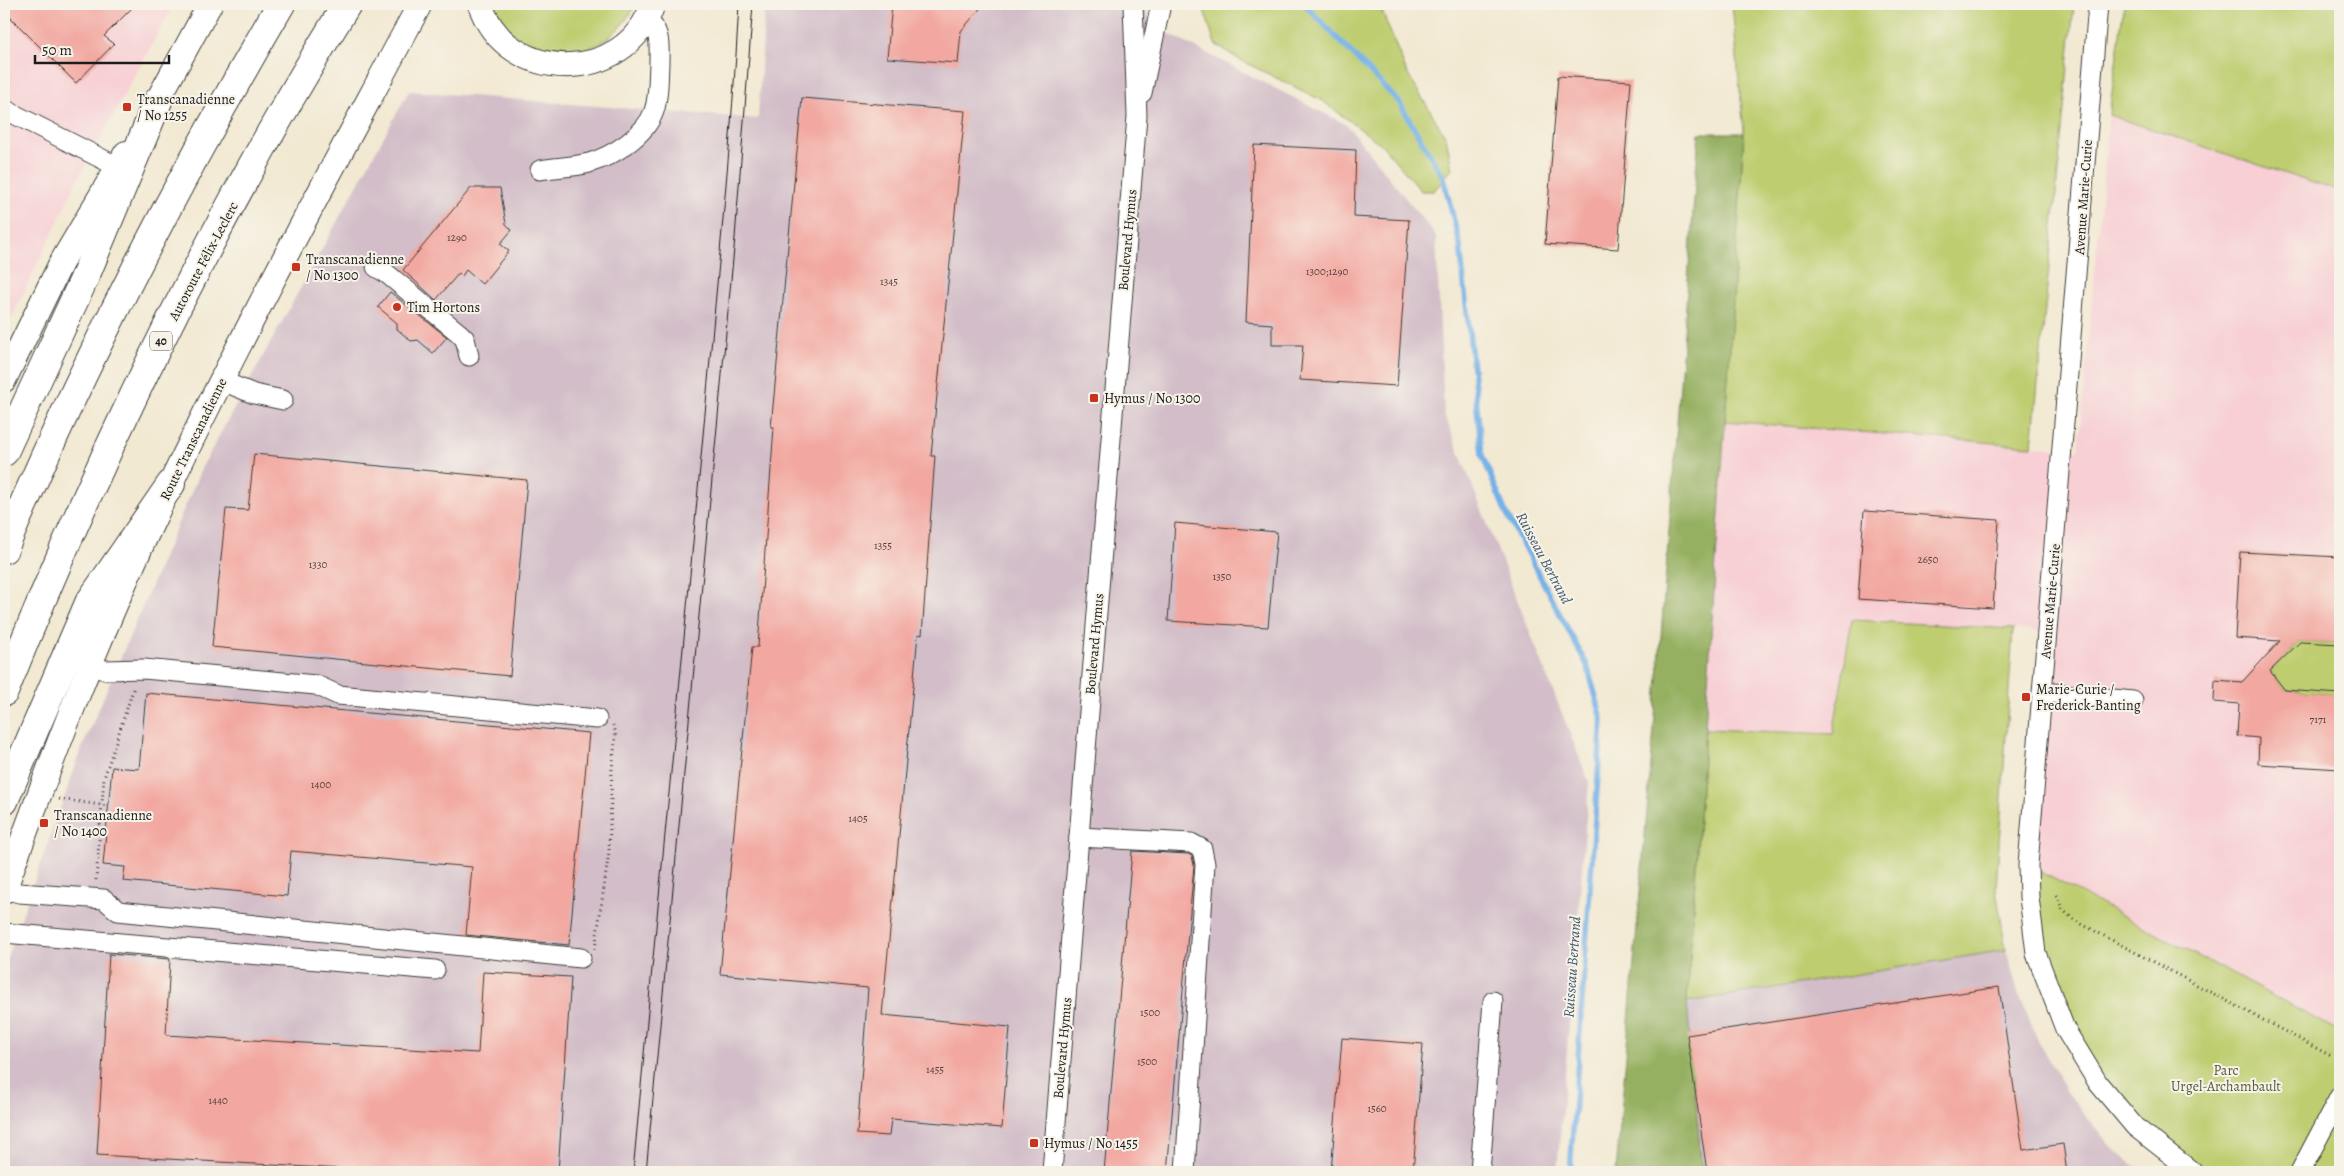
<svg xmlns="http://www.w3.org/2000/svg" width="2344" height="1176" font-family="Alegreya,serif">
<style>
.built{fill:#f7cfd4}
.industrial{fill:#d2bdc8}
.green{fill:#becd6f;stroke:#6d7446}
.forest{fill:#96b062;stroke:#59663f}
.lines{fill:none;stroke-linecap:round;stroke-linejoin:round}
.stream{stroke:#75b1e7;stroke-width:5.5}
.building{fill:#f2a8a1}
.minor-casing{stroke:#3c3b37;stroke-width:21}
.major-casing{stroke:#3c3b37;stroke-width:26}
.highway-casing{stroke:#3c3b37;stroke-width:30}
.path{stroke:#3c3b37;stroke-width:3;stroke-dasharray:1 4;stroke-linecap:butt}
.minor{stroke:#fff;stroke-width:19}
.major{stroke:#fff;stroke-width:24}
.highway{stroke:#fff;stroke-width:28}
.tram{stroke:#1c1c1c;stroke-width:1}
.poi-dot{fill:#c8321e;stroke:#f7f3e8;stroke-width:2}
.labels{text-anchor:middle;stroke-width:4;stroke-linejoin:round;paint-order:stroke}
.number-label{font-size:11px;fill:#523f3d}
.shield{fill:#f7f3e8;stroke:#5e5c59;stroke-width:1}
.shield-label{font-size:12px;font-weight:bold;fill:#1c1c1c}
.poi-label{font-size:14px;fill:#1c1c1c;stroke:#f7f3e8;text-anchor:start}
.street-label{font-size:14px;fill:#1c1c1c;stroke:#f7f3e8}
.park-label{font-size:14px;fill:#555a39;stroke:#f7f3e8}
.water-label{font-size:15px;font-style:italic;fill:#40586d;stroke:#f7f3e8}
</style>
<rect width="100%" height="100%" fill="#f7f3e8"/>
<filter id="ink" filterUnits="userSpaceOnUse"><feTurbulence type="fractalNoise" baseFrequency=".02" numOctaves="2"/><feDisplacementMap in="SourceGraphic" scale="10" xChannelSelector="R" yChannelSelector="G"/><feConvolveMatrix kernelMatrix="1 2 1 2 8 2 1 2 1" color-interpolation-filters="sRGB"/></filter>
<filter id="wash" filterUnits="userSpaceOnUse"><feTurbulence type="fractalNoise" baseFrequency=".0096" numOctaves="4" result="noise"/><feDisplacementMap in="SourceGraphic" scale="20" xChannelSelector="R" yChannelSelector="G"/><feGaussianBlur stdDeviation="1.12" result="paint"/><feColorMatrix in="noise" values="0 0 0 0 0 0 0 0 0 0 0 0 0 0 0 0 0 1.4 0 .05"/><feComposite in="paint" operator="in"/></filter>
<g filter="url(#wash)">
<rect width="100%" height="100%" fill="#f2e9d2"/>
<g class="built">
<polygon points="4,4 174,4 78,179 4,334"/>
<polygon points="2109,115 2340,192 2340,1032 2028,865 2051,631 1852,620 1833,734 1705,729 1725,421 2078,450"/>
</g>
<g class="industrial">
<polygon points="765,4 1143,4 1153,26 1347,125 1436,236 1444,414 1589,782 1557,1172 4,1172 4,966 82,748 202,467 409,91 758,119"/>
<polygon points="2006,950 2018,992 2039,1043 2067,1092 2112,1148 2142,1172 1702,1172 1687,1002"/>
</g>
<g class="green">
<path d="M487,4H636C614,45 575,65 531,45C524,42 515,39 510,35C501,27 494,13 487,4Z"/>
<polygon points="1202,4 1376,4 1381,9 1407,73 1446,137 1452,169 1434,191 1421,191 1382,145 1321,100 1240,60 1215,44"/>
<polygon points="1732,4 2074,4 2032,446 1725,421 1744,133"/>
<polygon points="2124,4 2340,4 2340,192 2109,115"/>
<polygon points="1852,620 2013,629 1996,889 2006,950 1687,1002 1705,729 1833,734"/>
<polygon points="2300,642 2340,644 2340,694 2285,690 2270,671"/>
<polygon points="2028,865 2340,1032 2340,1172 2193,1172 2098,1083 2036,953"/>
</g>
<polygon class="forest" points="1699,133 1744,133 1687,1002 1702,1172 1616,1172 1654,729"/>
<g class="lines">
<polyline class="stream" points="1304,4 1399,102 1443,177 1460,244 1482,455 1506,513 1587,665 1602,719 1570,1172"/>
</g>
<g id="blocks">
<g class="building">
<polygon points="4,4 136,4 104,36 114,44 76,83 4,11"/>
<polygon points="892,4 984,4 961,31 958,63 887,58"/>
<polygon points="1558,76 1631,81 1618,249 1545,244"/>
<polygon points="802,98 965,111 931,456 935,456 922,635 918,634 882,1015 1010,1027 1002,1128 891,1119 889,1136 857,1134 868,988 720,974 752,647 758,647 774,427 771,427"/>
<polygon points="1254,145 1356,150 1354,217 1409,220 1397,386 1300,380 1303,345 1272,345 1272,324 1246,322"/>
<polygon points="471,188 500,188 506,224 512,230 500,244 509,251 482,284 466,270 462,276 459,273 436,300 403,270"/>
<polygon points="390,292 447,337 433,353 418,340 411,341 397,329 397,323 378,307"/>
<polygon points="254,454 527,480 510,676 212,647 226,509 248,510"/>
<polygon points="1864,511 1999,520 1993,608 1858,599"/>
<polygon points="1175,523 1277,532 1268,627 1168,621"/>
<polygon points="2240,552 2340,557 2340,644 2300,642 2270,671 2285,690 2340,694 2340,769 2258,764 2259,738 2237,736 2239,704 2214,702 2215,680 2242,682 2280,641 2235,638"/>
<polygon points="146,693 589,733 569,945 466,935 472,867 291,851 287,896 123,881 125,867 103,865 112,767 139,769"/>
<polygon points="1132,851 1188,854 1192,856 1194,865 1167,1172 1104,1172"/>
<polygon points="109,954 170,959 166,1035 478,1053 483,972 571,977 558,1172 395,1172 97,1155"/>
<polygon points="1999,987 2023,1150 2063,1144 2067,1172 1707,1172 1687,1035"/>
<polygon points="1342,1038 1423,1044 1413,1172 1331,1172"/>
</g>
</g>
</g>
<g filter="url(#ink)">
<use href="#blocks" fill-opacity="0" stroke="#3c3b37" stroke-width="1"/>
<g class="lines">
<g class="minor-casing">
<g id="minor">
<polyline points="2098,4 2028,865 2029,897 2036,953 2065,1029 2098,1083 2135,1127 2193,1172"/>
<polyline points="1142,93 1161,4"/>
<polyline points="4,109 118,167"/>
<path d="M540,170C556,167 574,167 589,163C613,156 646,135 654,111C659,97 658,79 659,64C659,47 662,31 646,19"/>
<polyline points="376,267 386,273 459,333 465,339 469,356"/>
<polyline points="222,381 254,394 283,400"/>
<polyline points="89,666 105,670 144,669 316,685 338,695 597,719"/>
<polyline points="2043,692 2133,701"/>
<polyline points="1079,837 1191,843 1202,849 1205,864 1185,1172"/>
<polyline points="5,889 19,893 104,899 118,911 581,958"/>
<polyline points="4,933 435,970"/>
<polyline points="1052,1172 1137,116 1133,4"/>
<polyline points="1480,1172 1493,1001"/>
<polyline points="2300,1172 2340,1096"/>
</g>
</g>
<g class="major-casing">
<g id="major">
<path d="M480,4C506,85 626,86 653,4"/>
<polyline points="149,116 210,4"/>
<polyline points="4,380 61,263 126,153"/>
<path d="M4,891C49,766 96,642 153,521C235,345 329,175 420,4"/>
</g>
</g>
<g class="highway-casing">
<g id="highway">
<polyline points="4,452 85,277 158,101"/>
<path d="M4,549C84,361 178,180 281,4"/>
<path d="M4,692C99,455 212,221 347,4"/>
<polyline points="4,801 89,603 171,484"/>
</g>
</g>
<g class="path">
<polyline points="59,799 108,806"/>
<polyline points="96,880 104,778 134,687"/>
<polyline points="2056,895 2063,910 2074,920 2333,1057"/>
<polyline points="595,949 609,852 612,769 616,733 613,725"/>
</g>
<use href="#minor" class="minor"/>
<use href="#major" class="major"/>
<use href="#highway" class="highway"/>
<g class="tram">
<path d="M633,1172C656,916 683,660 706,403C718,270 732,137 739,4"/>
<polyline points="646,1172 735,238 753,4"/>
</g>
</g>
</g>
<g class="poi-dot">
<rect x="122" y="102" width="10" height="10" rx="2.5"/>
<rect x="291" y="262" width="10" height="10" rx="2.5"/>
<circle cx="397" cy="307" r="5"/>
<rect x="1089" y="393" width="10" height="10" rx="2.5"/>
<rect x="2021" y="692" width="10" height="10" rx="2.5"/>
<rect x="39" y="818" width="10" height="10" rx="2.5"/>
<rect x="1029" y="1138" width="10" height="10" rx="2.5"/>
</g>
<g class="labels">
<g class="number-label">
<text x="457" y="241">1290</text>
<text x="1327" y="275">1300;1290</text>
<text x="889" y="285">1345</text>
<text x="883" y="549">1355</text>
<text x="1928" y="563">2650</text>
<text x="318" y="568">1330</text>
<text x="1222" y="580">1350</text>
<text x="2318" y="723">7171</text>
<text x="321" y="788">1400</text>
<text x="858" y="822">1405</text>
<text x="1150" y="1016">1500</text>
<text x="1147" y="1065">1500</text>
<text x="935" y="1073">1455</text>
<text x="218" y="1104">1440</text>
<text x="1377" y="1112">1560</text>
</g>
<rect class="shield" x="150" y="331.5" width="22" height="19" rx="4"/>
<g class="shield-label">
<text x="161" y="345">40</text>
</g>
<g class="poi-label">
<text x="137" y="104">Transcanadienne<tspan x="137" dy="16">/ No 1255</tspan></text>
<text x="306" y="264">Transcanadienne<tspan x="306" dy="16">/ No 1300</tspan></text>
<text x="407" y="312">Tim Hortons</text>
<text x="1104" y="403">Hymus / No 1300</text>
<text x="2036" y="694">Marie-Curie /<tspan x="2036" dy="16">Frederick-Banting</tspan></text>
<text x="54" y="820">Transcanadienne<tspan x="54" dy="16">/ No 1400</tspan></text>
<text x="1044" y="1148">Hymus / No 1455</text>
</g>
<g class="street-label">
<text transform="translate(2083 197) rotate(-86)" y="5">Avenue Marie-Curie</text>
<text transform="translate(1127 240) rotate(-85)" y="5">Boulevard Hymus</text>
<text transform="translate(203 261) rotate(-62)" y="5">Autoroute Félix-Leclerc</text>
<text transform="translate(193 439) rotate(-64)" y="5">Route Transcanadienne</text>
<text transform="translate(2050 601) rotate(-85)" y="5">Avenue Marie-Curie</text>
<text transform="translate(1094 644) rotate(-85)" y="5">Boulevard Hymus</text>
<text transform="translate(1062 1048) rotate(-85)" y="5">Boulevard Hymus</text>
</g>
<g class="park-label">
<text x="2226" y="1075">Parc<tspan x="2226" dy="16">Urgel-Archambault</tspan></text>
</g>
<g class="water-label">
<text transform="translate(1544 558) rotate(62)" y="5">Ruisseau Bertrand</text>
<text transform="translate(1572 967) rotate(-86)" y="5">Ruisseau Bertrand</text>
</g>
</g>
<rect width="2344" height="1176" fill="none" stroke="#f7f3e8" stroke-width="20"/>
<path d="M35 55v8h134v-8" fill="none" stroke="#1c1c1c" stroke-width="2.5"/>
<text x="42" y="55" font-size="15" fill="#1c1c1c" stroke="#f7f3e8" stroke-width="4" paint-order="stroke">50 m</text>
</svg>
